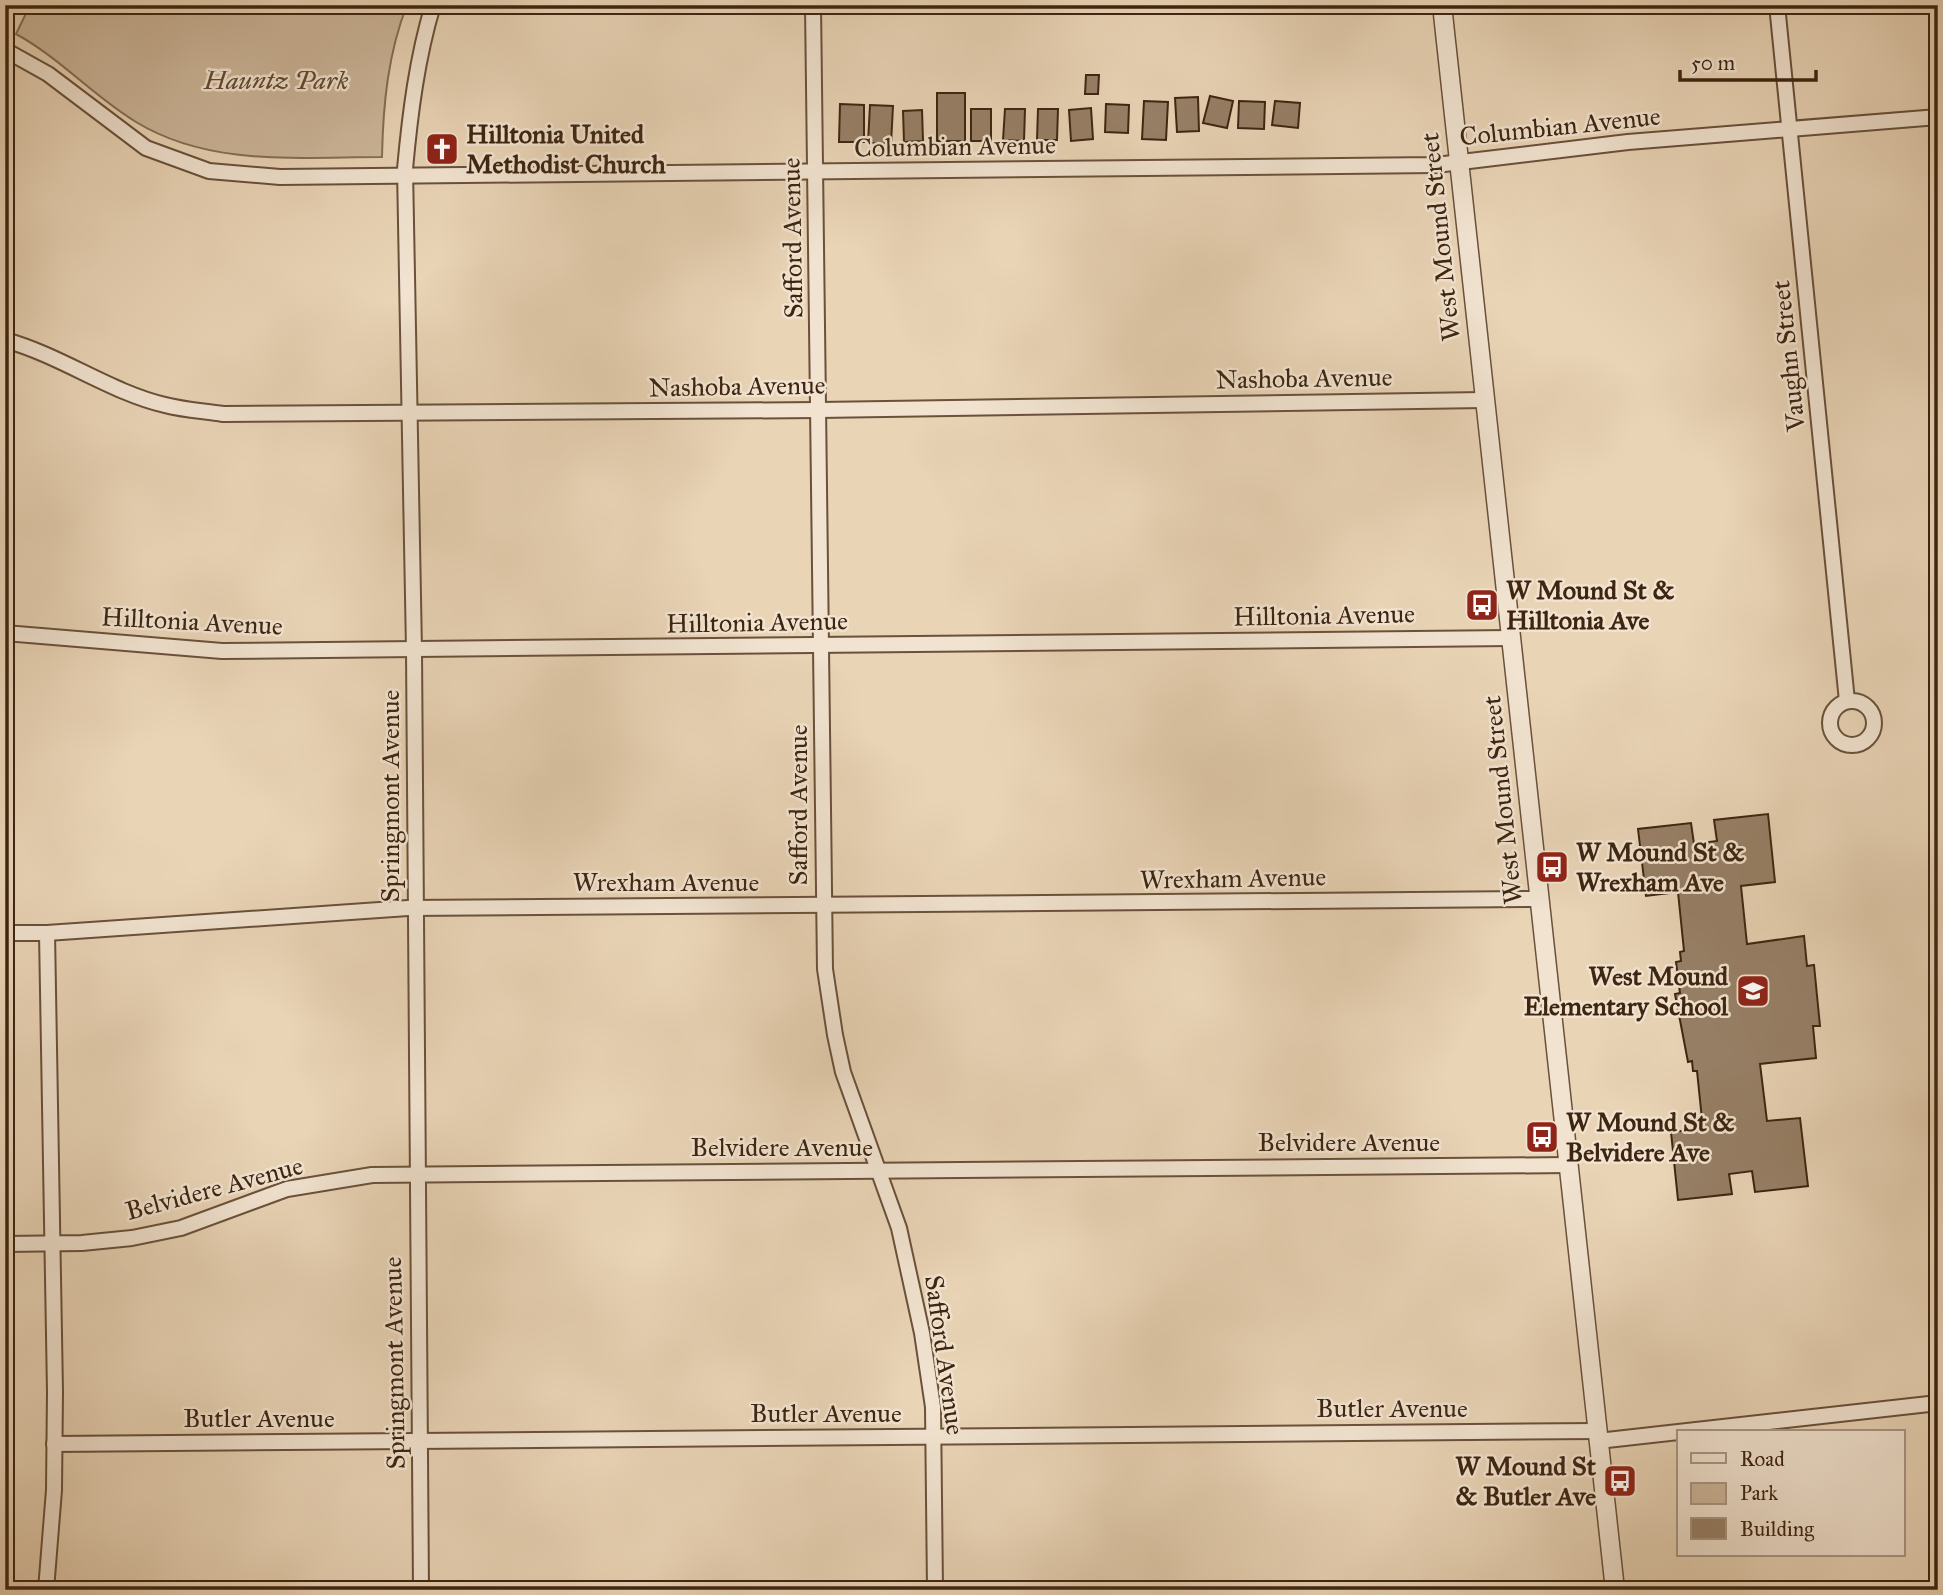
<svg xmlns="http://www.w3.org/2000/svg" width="1943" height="1595" font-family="'IM FELL Great Primer',serif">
<rect width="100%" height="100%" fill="#e9d4b6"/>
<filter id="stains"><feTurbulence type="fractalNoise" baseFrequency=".00286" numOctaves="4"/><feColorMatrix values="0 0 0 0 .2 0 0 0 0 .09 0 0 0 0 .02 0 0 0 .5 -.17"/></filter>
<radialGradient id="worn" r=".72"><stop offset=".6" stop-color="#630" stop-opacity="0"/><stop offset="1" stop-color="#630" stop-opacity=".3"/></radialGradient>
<path fill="#ccb69a" stroke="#856e56" stroke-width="2" d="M30 5H407C388 53 383 105 382 157 299 157 210 167 136 122 93 96 60 58 16 34Z"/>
<g fill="#978067" stroke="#3e2511" stroke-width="2">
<polygon points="1086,75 1099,75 1098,94 1085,94"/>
<rect x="937" y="93" width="28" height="48"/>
<polygon points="1210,96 1233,101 1227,128 1203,123"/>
<polygon points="1198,97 1199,131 1177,132 1175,98"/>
<polygon points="1144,101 1168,102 1166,140 1142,139"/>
<polygon points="1239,101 1265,102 1264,129 1238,128"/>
<polygon points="1275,101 1300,103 1298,128 1272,125"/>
<polygon points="840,104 864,105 864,142 839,142"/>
<polygon points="1106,104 1129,105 1128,133 1105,132"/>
<polygon points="870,105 893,106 891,144 868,143"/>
<polygon points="1091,108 1093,139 1071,141 1069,110"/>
<rect x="971" y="109" width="20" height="32"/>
<polygon points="1005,109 1025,109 1024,141 1003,140"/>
<polygon points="1038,109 1058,109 1057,140 1037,140"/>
<polygon points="922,110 923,141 904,142 903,111"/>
<polygon points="1768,814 1775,882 1741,886 1747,944 1804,936 1807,966 1814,965 1820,1026 1813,1026 1816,1058 1760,1064 1767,1121 1800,1118 1808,1186 1755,1192 1752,1171 1729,1174 1732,1194 1678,1200 1671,1132 1703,1129 1697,1071 1693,1071 1692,1061 1688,1062 1675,994 1680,993 1676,962 1681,961 1680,952 1684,951 1678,892 1646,896 1638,829 1691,823 1694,844 1717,841 1714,820"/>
</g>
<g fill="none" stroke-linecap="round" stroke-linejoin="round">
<defs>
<g id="minor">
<polyline points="813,5 825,969 835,1035 843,1072 899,1228 922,1333 933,1407 935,1590"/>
<polyline points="1777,5 1847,701"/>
<polyline points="5,50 48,74 146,148 209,171 280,177 1436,165 1628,142 1938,117"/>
<path d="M5 340C62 356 110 392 165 405 184 410 204 411 223 414L819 410 1484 400"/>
<polyline points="5,633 222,651 1511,638"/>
<circle cx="1852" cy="723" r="22"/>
<polyline points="5,933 47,933 408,908 1539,899"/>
<polyline points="5,1244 82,1243 132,1238 181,1228 287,1189 372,1175 1569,1165"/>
<polyline points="1598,1441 1938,1403"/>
<polyline points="54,1444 1597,1431"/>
<polyline points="46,1590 54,1490 55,1392 47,933"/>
<path d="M421 1590 414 650 405 169C410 114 417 58 433 5"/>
</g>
<polyline id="tertiary" points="1442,5 1615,1590"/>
</defs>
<use href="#minor" stroke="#69513a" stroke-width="18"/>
<use href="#tertiary" stroke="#69513a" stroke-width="21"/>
<use href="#minor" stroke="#f1e3d0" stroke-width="14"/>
<use href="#tertiary" stroke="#f1e3d0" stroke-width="18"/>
</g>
<defs>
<symbol id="church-square" viewBox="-11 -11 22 22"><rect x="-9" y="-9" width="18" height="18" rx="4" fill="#8f2418" stroke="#f1e3d0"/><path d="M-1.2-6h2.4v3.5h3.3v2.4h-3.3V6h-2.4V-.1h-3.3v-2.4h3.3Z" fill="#fff"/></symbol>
<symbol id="bus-square" viewBox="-11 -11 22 22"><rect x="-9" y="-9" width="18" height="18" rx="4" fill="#8f2418" stroke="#f1e3d0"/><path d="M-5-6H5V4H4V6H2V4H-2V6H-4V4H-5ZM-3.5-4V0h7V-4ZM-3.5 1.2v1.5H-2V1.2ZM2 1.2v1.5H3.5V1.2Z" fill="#fff"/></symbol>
<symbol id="school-square" viewBox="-11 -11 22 22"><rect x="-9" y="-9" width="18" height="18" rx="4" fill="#8f2418" stroke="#f1e3d0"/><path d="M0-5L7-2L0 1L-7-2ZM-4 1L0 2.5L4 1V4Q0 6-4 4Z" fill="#fff"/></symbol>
</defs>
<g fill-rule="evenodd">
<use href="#church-square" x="423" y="130" width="38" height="38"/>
<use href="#bus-square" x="1463" y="586" width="38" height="38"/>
<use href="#bus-square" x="1533" y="848" width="38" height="38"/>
<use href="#school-square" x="1734" y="972" width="38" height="38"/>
<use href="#bus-square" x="1523" y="1118" width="38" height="38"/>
<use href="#bus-square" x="1601" y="1462" width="38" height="38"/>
</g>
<g text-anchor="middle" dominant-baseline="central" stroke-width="5" stroke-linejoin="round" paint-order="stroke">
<g font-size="26" font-style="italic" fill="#624933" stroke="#f1e3d0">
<text x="276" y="80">Hauntz Park</text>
</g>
<g font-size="26" fill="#3e2511" stroke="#f1e3d0">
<text transform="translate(1560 126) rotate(-6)">Columbian Avenue</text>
<text transform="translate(955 146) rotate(-1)">Columbian Avenue</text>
<text transform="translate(1440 237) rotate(-96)">West Mound Street</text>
<text transform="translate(792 238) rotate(-91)">Safford Avenue</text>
<text transform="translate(1788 356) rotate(-96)">Vaughn Street</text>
<text transform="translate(1304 378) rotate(-1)">Nashoba Avenue</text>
<text transform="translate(737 386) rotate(-1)">Nashoba Avenue</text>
<text transform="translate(1324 615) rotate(-1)">Hilltonia Avenue</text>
<text transform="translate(192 621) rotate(3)">Hilltonia Avenue</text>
<text transform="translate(757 622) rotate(-1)">Hilltonia Avenue</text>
<text transform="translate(390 796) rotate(-90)">Springmont Avenue</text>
<text transform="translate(1502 800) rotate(-96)">West Mound Street</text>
<text transform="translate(798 805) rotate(-90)">Safford Avenue</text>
<text transform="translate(1233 878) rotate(-1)">Wrexham Avenue</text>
<text x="666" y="882">Wrexham Avenue</text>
<text x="1349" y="1142">Belvidere Avenue</text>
<text x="782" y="1147">Belvidere Avenue</text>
<text transform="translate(214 1188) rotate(-15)">Belvidere Avenue</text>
<text transform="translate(945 1355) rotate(82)">Safford Avenue</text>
<text transform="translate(394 1363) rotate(-91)">Springmont Avenue</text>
<text x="1392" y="1408">Butler Avenue</text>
<text x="826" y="1413">Butler Avenue</text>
<text x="259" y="1418">Butler Avenue</text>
</g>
<g font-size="26" font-weight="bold" fill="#3e2511" stroke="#f1e3d0" text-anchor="start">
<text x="466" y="134">Hilltonia United<tspan x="466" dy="30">Methodist Church</tspan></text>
<text x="1506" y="590">W Mound St &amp;<tspan x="1506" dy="30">Hilltonia Ave</tspan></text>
<text x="1576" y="852">W Mound St &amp;<tspan x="1576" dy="30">Wrexham Ave</tspan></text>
<text x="1728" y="976" text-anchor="end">West Mound<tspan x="1728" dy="30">Elementary School</tspan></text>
<text x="1566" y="1122">W Mound St &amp;<tspan x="1566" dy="30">Belvidere Ave</tspan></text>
<text x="1596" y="1466" text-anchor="end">W Mound St<tspan x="1596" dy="30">&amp; Butler Ave</tspan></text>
</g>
</g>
<rect width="1943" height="1595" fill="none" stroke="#e9d4b6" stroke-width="28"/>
<rect x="7" y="7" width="1929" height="1581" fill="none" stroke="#3e2511" stroke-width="3.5"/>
<rect x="14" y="14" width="1915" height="1567" fill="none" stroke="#3e2511" stroke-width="2"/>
<rect x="1677" y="1430" width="228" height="126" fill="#f1e3d0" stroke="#a99784" stroke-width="2"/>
<rect x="1691" y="1453" width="35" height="10" fill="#f1e3d0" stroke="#a99784" stroke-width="2"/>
<text x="1740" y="1466" font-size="21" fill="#3e2511">Road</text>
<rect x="1691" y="1483" width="35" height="21" fill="#ccb69a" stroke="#a99784" stroke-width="2"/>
<text x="1740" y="1500" font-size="21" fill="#3e2511">Park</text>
<rect x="1691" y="1518" width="35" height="21" fill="#978067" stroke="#a99784" stroke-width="2"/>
<text x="1740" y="1536" font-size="21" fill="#3e2511">Building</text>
<path d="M1680 70v10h136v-10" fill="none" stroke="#3e2511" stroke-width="3.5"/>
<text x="1691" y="70" font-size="21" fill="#3e2511" stroke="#f1e3d0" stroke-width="5" paint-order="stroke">50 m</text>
<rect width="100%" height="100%" filter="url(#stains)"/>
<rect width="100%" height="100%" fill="url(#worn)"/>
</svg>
